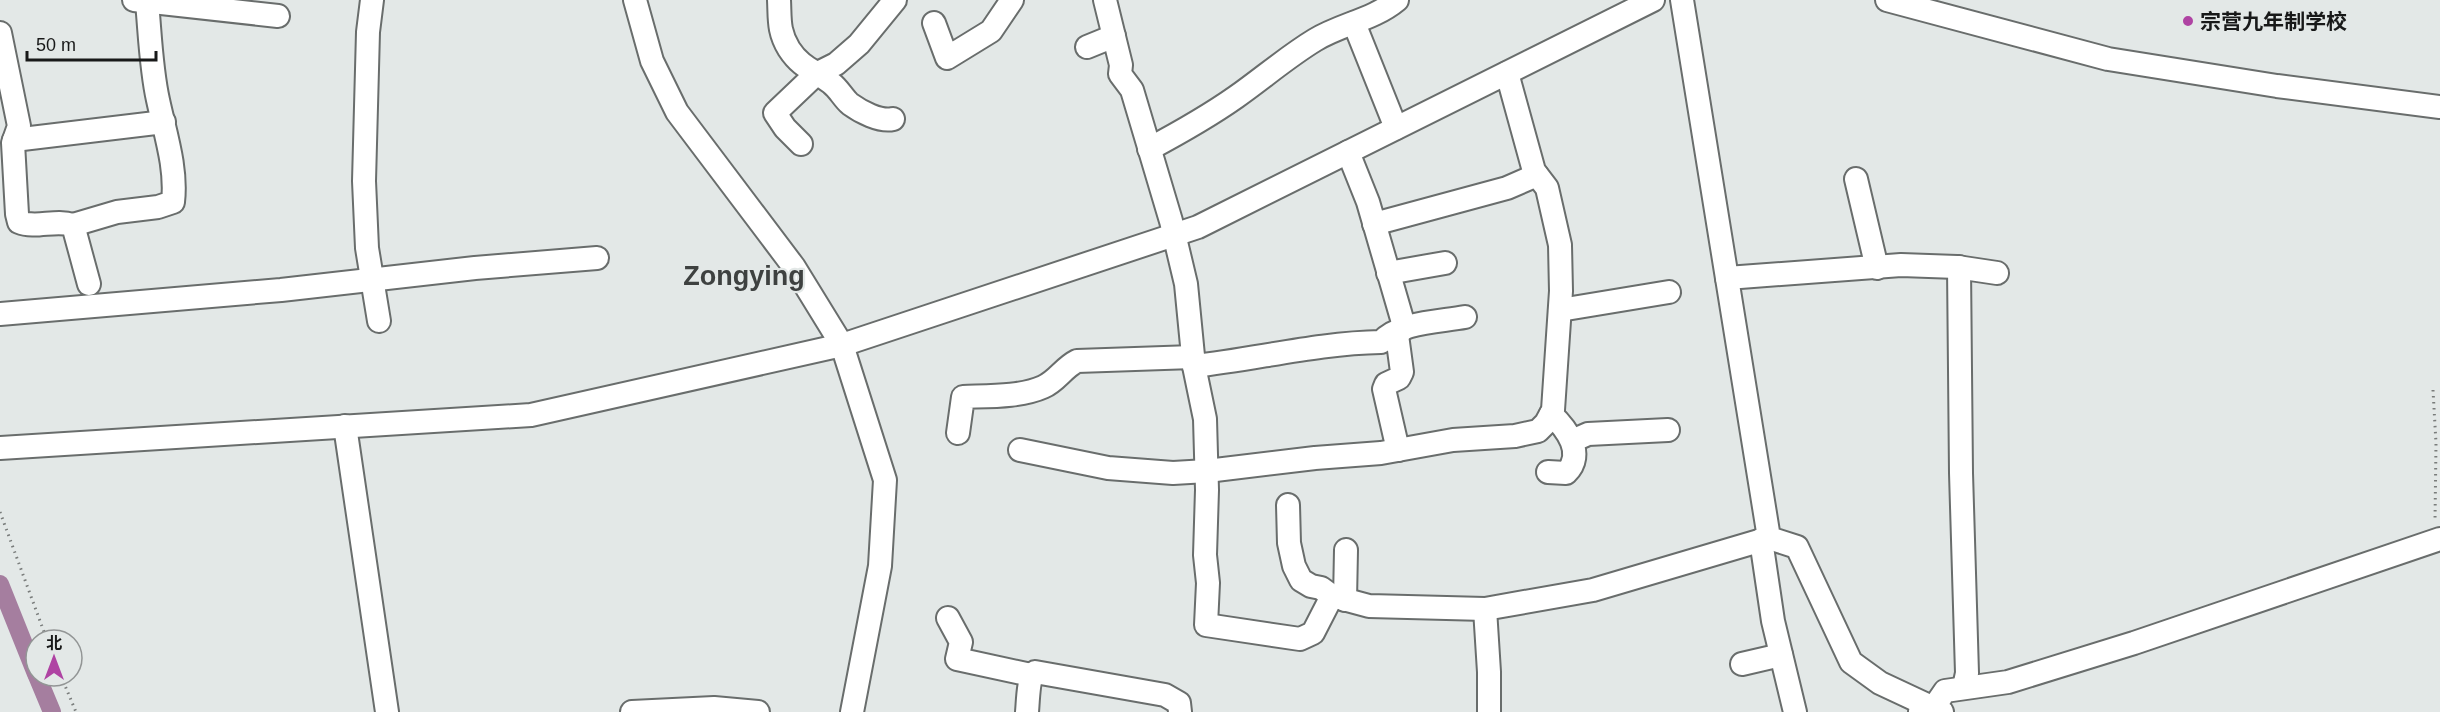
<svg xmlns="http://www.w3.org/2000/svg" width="2440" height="712" font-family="Arial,'Noto Sans SC',sans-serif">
<rect width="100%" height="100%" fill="#e3e8e7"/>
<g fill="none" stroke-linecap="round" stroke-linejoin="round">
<g stroke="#a57e9f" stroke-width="18">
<polyline points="0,584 36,674"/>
<polyline points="37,676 52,712"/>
</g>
<defs>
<g id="minor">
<polyline points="134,0 278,16"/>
<polyline points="372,0 368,32 364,181 367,248 379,321"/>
<polyline points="635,0 652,61 677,112 794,267 842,345 885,480 880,566 852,712"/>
<path d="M779 0C780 19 778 31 789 49 802 69 815 70 831 83 839 89 843 98 850 104 861 112 880 122 893 119"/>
<polyline points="1105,0 1121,65 1120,74 1132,90 1171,221 1186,284 1194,366 1205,419 1207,490 1205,555 1208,583 1206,625 1300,639 1313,633 1332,596"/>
<polyline points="1682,0 1769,538 1797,547 1851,662 1880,683 1942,712"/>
<polyline points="1887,0 2108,59 2277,86 2440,107"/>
<polyline points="934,23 947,58 991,31 1012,0"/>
<polyline points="1354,23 1396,128"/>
<path d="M0 33 19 126 13 143 17 214 19 222C36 229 55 219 73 225L89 284"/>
<polyline points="1087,47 1114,36"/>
<polyline points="14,140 164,122"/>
<polyline points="801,144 785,128 775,113 816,74 836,64 859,44 895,0"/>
<path d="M1149 149C1179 133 1209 116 1236 97 1263 78 1287 57 1315 40 1341 24 1373 20 1397 0"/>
<polyline points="1348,152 1368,202 1402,319 1403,329 1397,335 1402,372 1399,378 1386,384 1384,389 1398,450"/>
<polyline points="1856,179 1877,268"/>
<polyline points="1374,224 1507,188 1537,175"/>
<path d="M73 225 117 212 158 207 173 202C177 168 165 133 158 100 151 69 150 34 147 2"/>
<polyline points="1959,267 1961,473 1967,673 1964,687"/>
<polyline points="1388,273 1445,263"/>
<polyline points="1727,278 1901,265 1957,267 1997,273"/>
<polyline points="1560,310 1669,292"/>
<polyline points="0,314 281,290 475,268 597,258"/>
<path d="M1194 366C1257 359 1318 343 1381 342 1400 322 1438 322 1465 317"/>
<polyline points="345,426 387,712"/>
<path d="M958 433 963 397C987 396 1021 397 1043 387 1057 381 1063 368 1077 361L1193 357"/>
<polyline points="1572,441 1588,434 1668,430"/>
<polyline points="0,448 531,415 842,345 1198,227 1653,0"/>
<polyline points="1020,450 1108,468 1173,473 1207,471 1315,458 1381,453 1453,440 1515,436 1538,431 1546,423 1553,410 1561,291 1560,245 1547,188 1534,171 1507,73"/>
<path d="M1548 472 1566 473C1586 454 1566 428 1551 414"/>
<polyline points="1288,505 1289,543 1294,566 1301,580 1311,586 1321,588 1332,596 1369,606 1485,609 1593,590 1769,538"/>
<polyline points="1761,540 1773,621 1795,712"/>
<polyline points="1345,600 1346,550"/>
<polyline points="1485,609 1489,672 1489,712"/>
<polyline points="948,618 961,642 957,659 1031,675"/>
<polyline points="1742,664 1781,655"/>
<polyline points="632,712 714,708 758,712"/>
<path d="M1027 712C1028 702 1028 678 1035 672L1165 695 1179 703 1180 712"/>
<polyline points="1920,712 1934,707 1945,691 2008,682 2134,643 2440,539"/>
</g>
</defs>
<use href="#minor" stroke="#696d6c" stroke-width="26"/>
<g stroke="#797c7b" stroke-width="3" stroke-dasharray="1.5 4.5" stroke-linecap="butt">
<polyline points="2433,390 2436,443 2435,521"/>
<polyline points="0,512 47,640"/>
<polyline points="61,676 76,712"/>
</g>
<use href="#minor" stroke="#fff" stroke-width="22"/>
</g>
<circle fill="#af43a3" stroke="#e3e8e7" stroke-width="2" cx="2188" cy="21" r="6"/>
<g text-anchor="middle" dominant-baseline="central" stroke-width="4.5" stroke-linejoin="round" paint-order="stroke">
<g font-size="21" font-weight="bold" fill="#181919" stroke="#e3e8e7" text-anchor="start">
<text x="2200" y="21">宗营九年制学校</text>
</g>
<g font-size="27" font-weight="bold" fill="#3e4140" stroke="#e3e8e7">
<text x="744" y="276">Zongying</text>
</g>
</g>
<g transform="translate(54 658)"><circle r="28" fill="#e3e8e7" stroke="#929595" stroke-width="1.5"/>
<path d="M0-4.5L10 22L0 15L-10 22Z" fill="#af43a3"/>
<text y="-9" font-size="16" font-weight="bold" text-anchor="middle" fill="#181919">北</text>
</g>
<path d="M27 51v9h129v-9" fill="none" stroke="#181919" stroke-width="3"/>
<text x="36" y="51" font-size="18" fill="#181919" stroke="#e3e8e7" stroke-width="4.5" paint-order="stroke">50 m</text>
</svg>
